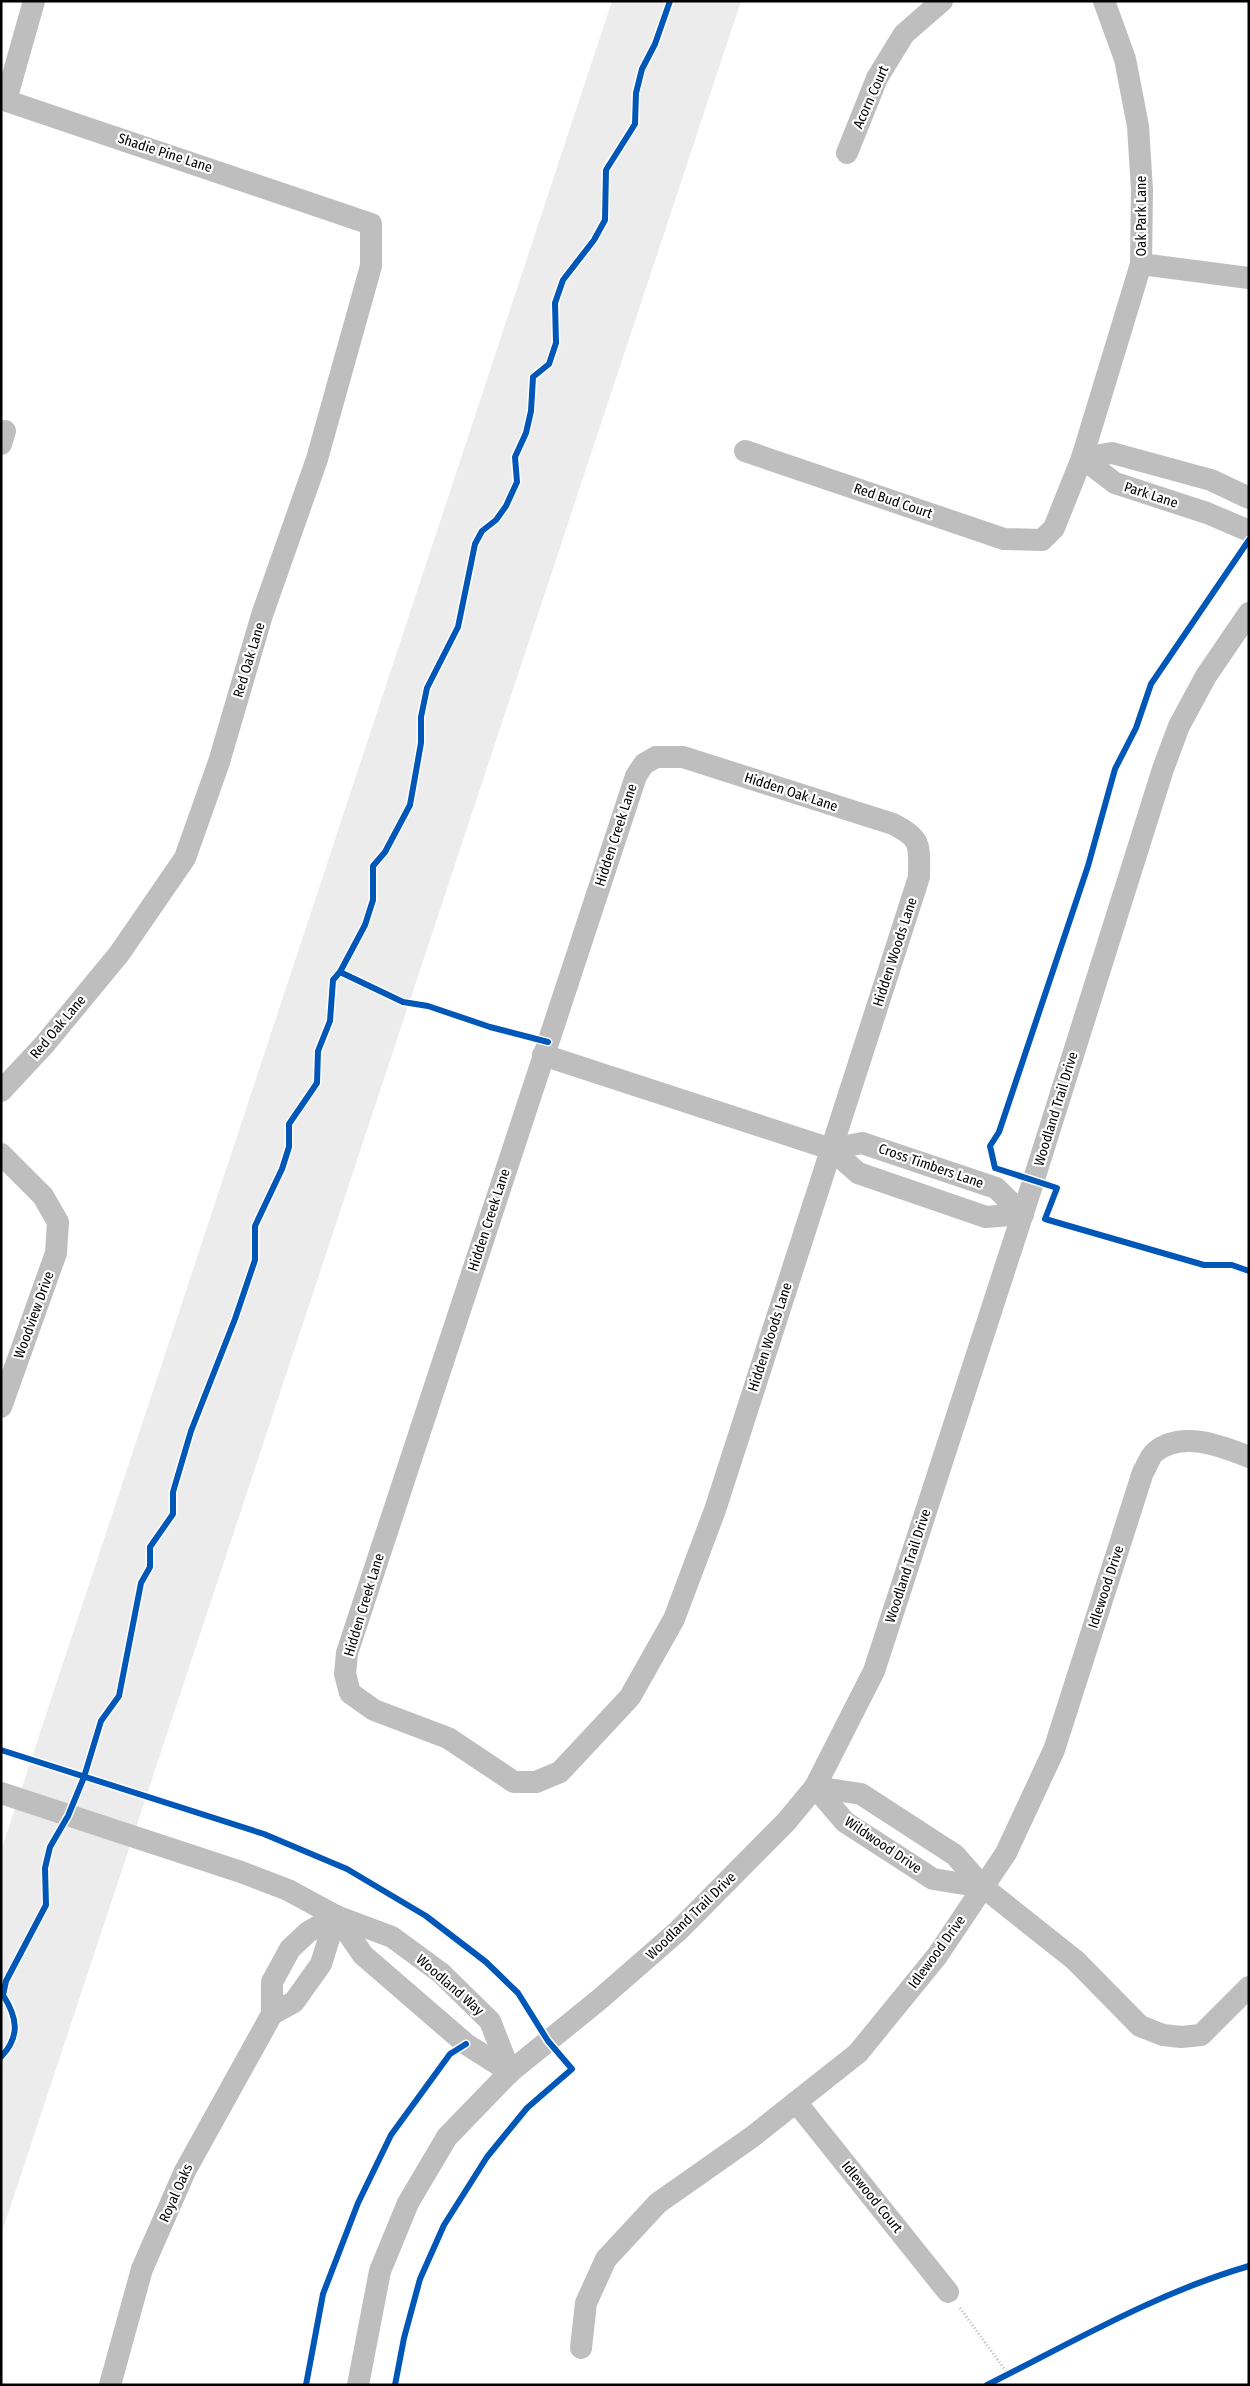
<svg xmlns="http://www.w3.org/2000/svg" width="1250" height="2386" font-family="'Fira Sans Condensed',sans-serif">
<rect width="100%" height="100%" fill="#fff"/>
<polygon fill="#ececec" points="612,1 741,1 1,2235 1,1851"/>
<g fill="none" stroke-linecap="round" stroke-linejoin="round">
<polyline stroke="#b9b9b9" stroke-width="3" stroke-dasharray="1 2.5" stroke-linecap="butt" points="960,2308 1008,2374"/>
<g stroke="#bebebe" stroke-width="22">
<polyline points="1,99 371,224 371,266 317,459 262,615 219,762 185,858 119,954 44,1045 1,1091"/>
<polyline points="6,100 34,1"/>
<polyline points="847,153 877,78 904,34 942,1"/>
<polyline points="1141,264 1249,278"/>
<polyline points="1,444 5,431"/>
<polyline points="745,451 1004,539 1042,540 1054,528 1082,458 1141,264 1142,190 1138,126 1125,59 1104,1"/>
<polyline points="1082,458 1115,483 1207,513 1249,531"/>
<polyline points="1082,458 1112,453 1211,480 1249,498"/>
<path d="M656 757H683L893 824C923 839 919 846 919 877L715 1510 674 1619 630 1697 560 1772 536 1782H514L448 1738 374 1710 350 1693 345 1674 347 1653 636 776 644 764Z"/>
<polyline points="543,1055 831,1149 858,1173 986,1217 1023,1214"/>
<polyline points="831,1149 862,1143 996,1188 1023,1214"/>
<polyline points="1,1154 43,1196 58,1222 56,1253 1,1407"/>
<polyline points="815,1787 861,1794 955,1855 983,1887 1075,1960 1140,2026 1163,2035 1181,2037 1201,2035 1249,1987"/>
<polyline points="815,1787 845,1822 933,1879 983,1887"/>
<polyline points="1,1793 241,1872 288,1890 336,1916 392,1937 441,1973 490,2021 510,2072"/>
<polyline points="336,1916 363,1955 466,2044 510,2072"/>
<polyline points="272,2014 294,2002 321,1964 336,1916"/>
<polyline points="796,2102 948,2292"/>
<path d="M581 2348 586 2303 606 2259 658 2203 752 2137 858 2053 937 1956 1006 1853 1054 1750 1143 1472C1147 1466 1150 1456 1155 1452 1182 1430 1221 1446 1249 1457"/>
<polyline points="110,2385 142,2269 185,2171 272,2014 272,1982 290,1949 308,1932 336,1916"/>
<polyline points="358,2385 380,2271 408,2203 447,2137 510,2072 600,1999 678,1931 786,1822 815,1787 874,1671 1034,1179 1163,769 1179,726 1206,676 1249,613"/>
</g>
<defs>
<g id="cycleway">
<polyline points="1249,540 1151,684 1136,728 1115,769 1088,866 999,1132 990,1146 995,1168 1057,1188 1045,1219 1204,1265 1232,1265 1249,1271"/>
<polyline points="340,972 403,1002 428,1006 490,1027 548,1042"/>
<polyline points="1,1750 264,1834 347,1869 426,1916 486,1962 518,1993 548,2041 572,2069 527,2108 487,2157 444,2225 420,2279 404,2338 395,2385"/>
<path d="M1 2057C21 2036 17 2017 3 1995L6 1981 46 1905 45 1868 50 1847 68 1816 84 1777 101 1721 119 1696 141 1583 150 1567V1547L173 1514V1492L191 1431 235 1319 255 1260V1226L282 1169 289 1147V1124L317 1083 318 1051 330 1021 333 980 340 972 365 925 373 900V866L385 852 410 805 421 743V717L427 688 458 627 475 544 482 531 496 520 506 506 517 482 515 457 526 433 531 411 533 377 549 364 556 343 555 303 563 280 594 240 605 220 606 170 635 124 636 93 642 69 655 44 670 1"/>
<polyline points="306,2385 323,2294 358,2203 391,2135 450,2054 466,2044"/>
<path d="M987 2385C1073 2342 1156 2293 1249 2266"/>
</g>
</defs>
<use href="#cycleway" stroke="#fff" stroke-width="9"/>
<use href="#cycleway" stroke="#0057b8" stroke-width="6"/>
</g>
<g text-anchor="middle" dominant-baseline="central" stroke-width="4.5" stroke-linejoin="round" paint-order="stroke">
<g font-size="14" fill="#000" stroke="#fff">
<text transform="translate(871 97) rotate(-66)">Acorn Court</text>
<text transform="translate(165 153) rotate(18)">Shadie Pine Lane</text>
<text transform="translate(1141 216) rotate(-90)">Oak Park Lane</text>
<text transform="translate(1151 495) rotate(18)">Park Lane</text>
<text transform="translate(893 501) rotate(19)">Red Bud Court</text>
<text transform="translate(249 660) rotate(-73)">Red Oak Lane</text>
<text transform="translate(791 792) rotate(18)">Hidden Oak Lane</text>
<text transform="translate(616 835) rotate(-72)">Hidden Creek Lane</text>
<text transform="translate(895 952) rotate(-72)">Hidden Woods Lane</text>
<text transform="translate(58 1027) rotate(-50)">Red Oak Lane</text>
<text transform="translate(1056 1109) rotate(-73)">Woodland Trail Drive</text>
<text transform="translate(931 1166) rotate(19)">Cross Timbers Lane</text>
<text transform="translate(489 1220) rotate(-72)">Hidden Creek Lane</text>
<text transform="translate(34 1315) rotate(-70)">Woodview Drive</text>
<text transform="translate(770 1337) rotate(-72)">Hidden Woods Lane</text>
<text transform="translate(908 1566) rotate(-72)">Woodland Trail Drive</text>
<text transform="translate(1106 1587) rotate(-72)">Idlewood Drive</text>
<text transform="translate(364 1605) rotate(-73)">Hidden Creek Lane</text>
<text transform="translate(883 1845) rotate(34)">Wildwood Drive</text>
<text transform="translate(691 1916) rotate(-44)">Woodland Trail Drive</text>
<text transform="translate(937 1952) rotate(-54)">Idlewood Drive</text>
<text transform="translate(450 1985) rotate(41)">Woodland Way</text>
<text transform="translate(176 2193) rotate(-66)">Royal Oaks</text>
<text transform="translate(872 2197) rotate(51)">Idlewood Court</text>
</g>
</g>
<rect width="1250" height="2386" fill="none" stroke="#000000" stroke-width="5"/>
</svg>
